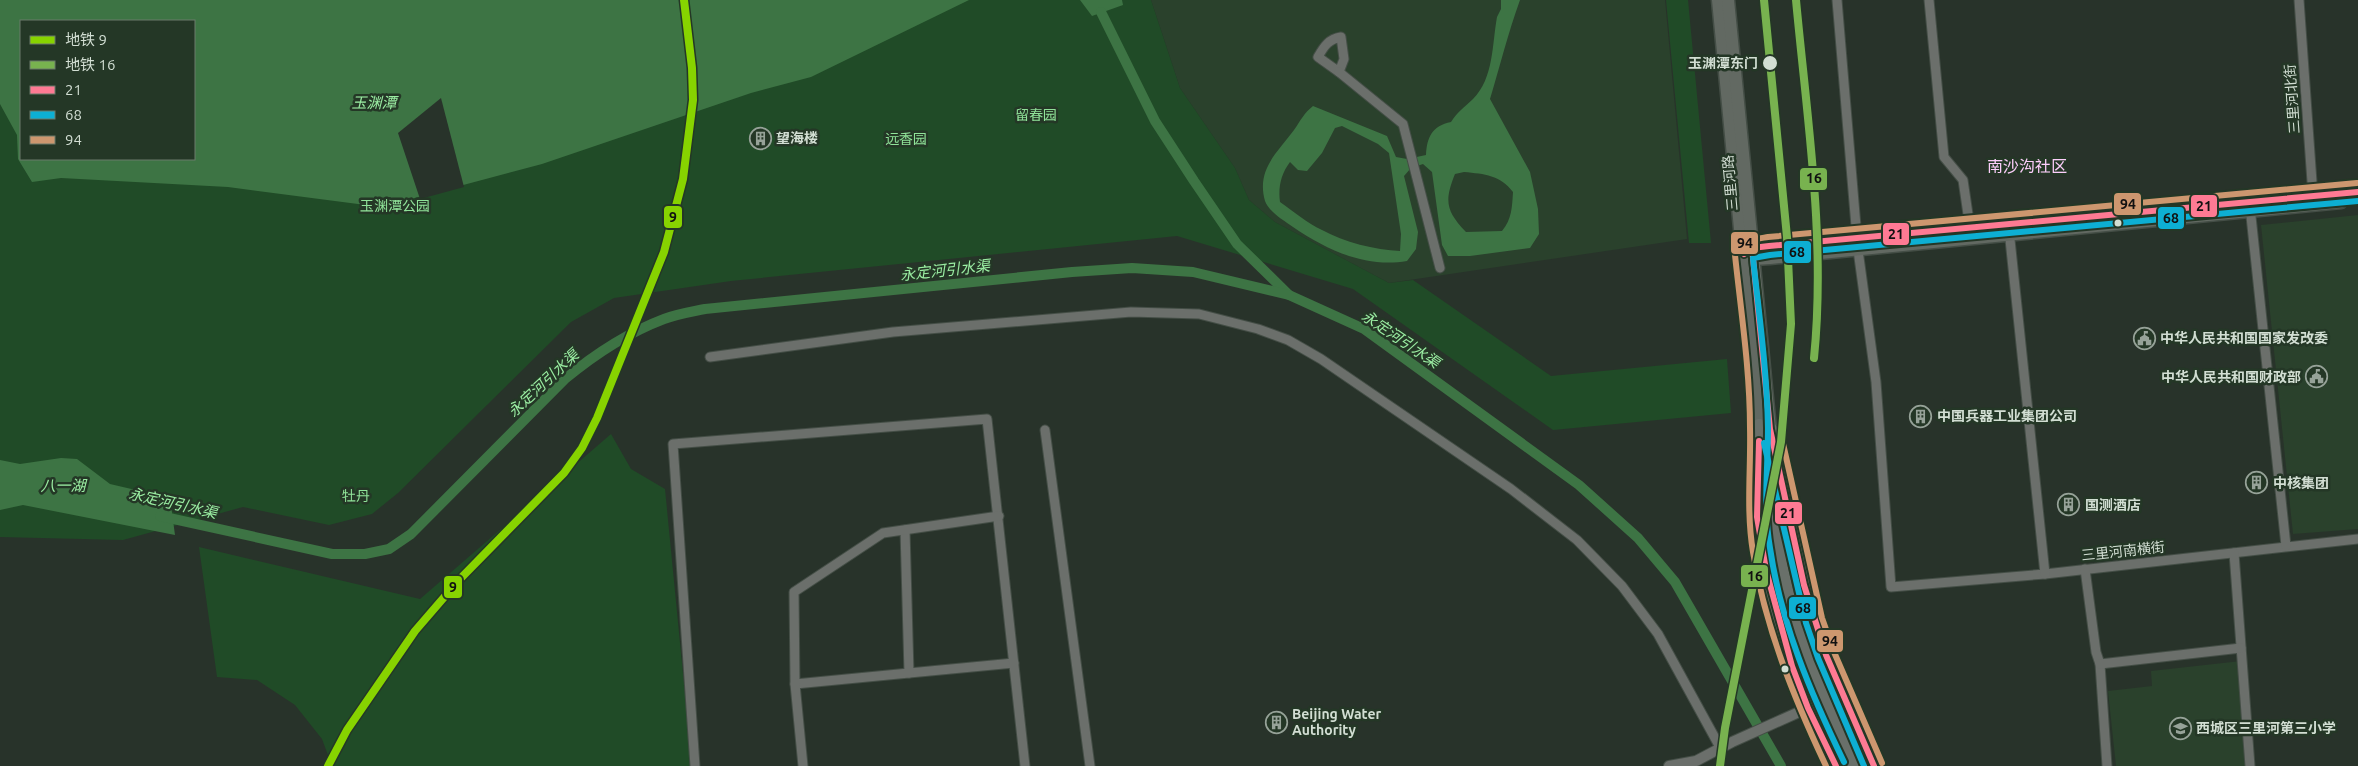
<svg xmlns="http://www.w3.org/2000/svg" width="2358" height="766" font-family="Ubuntu,'Noto Sans SC',sans-serif">
<rect width="100%" height="100%" fill="#28332a"/>
<g fill="#2a412c">
<polygon points="1151,0 1665,0 1687,239 1389,283 1275,222 1249,200 1235,168 1180,88"/>
<polygon points="2358,215 2358,529 2293,534 2261,225"/>
<polygon points="2241,661 2251,766 2116,766 2108,691 2152,686 2151,671"/>
</g>
<g fill="#204b27" fill-rule="evenodd">
<path d="M0 0H1151L1180 88 1235 168 1249 200 1275 222 1389 283 1413 280 1551 376 1727 359 1731 413 1553 430 1353 289 1177 236 731 281 614 298 571 322 398 493 372 514 329 525 243 507 123 540 0 537ZM21 21H194V159H21Z"/>
<polygon points="1666,0 1688,0 1711,243 1689,243"/>
<polygon points="611,434 631,469 665,489 692,766 332,766 322,739 295,705 257,680 217,677 199,547 420,599"/>
</g>
<g fill="#3d7444" fill-rule="evenodd">
<path d="M0 0H969L811 77 751 93 542 164 381 207 228 187 61 178 32 182 18 159 17 135 0 104ZM21 21H194V159H21Z"/>
<polygon points="1080,0 1122,0 1123,5 1092,16"/>
<path d="M1501 0H1520C1508 33 1500 66 1490 99L1530 172 1538 209 1539 234 1530 248 1470 256H1448L1442 245 1432 172 1423 164 1411 168 1404 176 1418 232 1416 249 1407 261C1365 268 1327 250 1293 227 1283 220 1269 212 1265 201 1256 169 1278 152 1294 130 1301 120 1304 113 1313 106L1387 136 1396 157 1407 159 1426 155C1427 137 1432 126 1451 122 1458 111 1464 108 1473 99 1494 78 1492 44 1497 17L1501 9ZM1342 126 1378 144 1389 153 1401 234 1400 251C1375 250 1344 242 1322 230 1307 223 1293 211 1280 202 1278 187 1281 174 1290 162L1298 170 1307 171 1322 153 1335 128ZM1464 172C1485 174 1500 175 1513 192 1512 207 1512 219 1502 231L1466 232C1446 211 1444 201 1455 174Z"/>
<polygon points="61,458 77,459 110,484 170,498 175,535 23,505 0,510 0,460 20,464"/>
</g>
<polygon fill="#28332a" points="441,98 464,187 420,199 398,133"/>
<g fill="none" stroke-linecap="round" stroke-linejoin="round">
<g stroke="#3d7444" stroke-width="10">
<polyline points="1101,12 1155,121 1194,181 1237,244 1289,295"/>
<path d="M160 516 332 554H365L389 549 411 534 565 379C595 354 627 333 664 319 677 314 691 312 705 309L1072 272 1132 268 1193 272 1289 295 1364 329 1579 485 1638 538 1675 582 1781 766"/>
</g>
<defs>
<g id="minor">
<polyline points="1837,0 1858,250 1876,382 1891,587 2045,574 2358,539"/>
<polyline points="1929,0 1944,157 1963,180 1970,228"/>
<polyline points="2299,0 2313,196"/>
<path d="M1341 37 1344 59 1339 72 1318 57C1324 46 1329 39 1341 37Z"/>
<polyline points="1339,72 1403,124 1440,268"/>
<polyline points="2250,207 2286,546"/>
<polyline points="2009,230 2045,574"/>
<polyline points="710,357 893,332 1131,312 1199,314 1258,329 1288,340 1321,359 1511,489 1577,540 1622,586 1658,634 1721,749"/>
<polyline points="1045,430 1090,766"/>
<polyline points="2234,553 2250,766"/>
<polyline points="2085,569 2096,652 2100,664 2107,766"/>
<polyline points="2100,664 2241,648"/>
<polyline points="909,673 1014,663"/>
<polyline points="795,684 909,673 905,530"/>
<polyline points="695,766 673,444 987,419 1025,766"/>
<polyline points="803,766 795,684 794,592 883,533 999,516"/>
</g>
<polyline id="tertiary" points="1669,766 1696,761 1732,742 1808,708"/>
<g id="secondary">
<polyline points="1718,0 1759,426 1757,517 1766,570 1792,666 1808,708 1836,766"/>
<polyline points="1728,0 1770,429 1814,620 1826,655 1874,766"/>
<polyline points="1747,252 1752,248 1769,246 2358,192"/>
<polyline points="1747,255 1754,259 1770,258 2341,202"/>
</g>
<g id="primary">
<path d="M1759 426C1766 475 1772 525 1782 573 1796 641 1824 704 1853 766"/>
<polyline points="1770,429 1771,458"/>
</g>
</defs>
<use href="#minor" stroke="#444e46" stroke-width="11"/>
<use href="#tertiary" stroke="#444e46" stroke-width="12"/>
<use href="#secondary" stroke="#444e46" stroke-width="15"/>
<use href="#primary" stroke="#444e46" stroke-width="16"/>
<use href="#minor" stroke="#6b6f6b" stroke-width="9"/>
<use href="#tertiary" stroke="#6b6f6b" stroke-width="10"/>
<use href="#secondary" stroke="#626962" stroke-width="12"/>
<use href="#primary" stroke="#69706a" stroke-width="14"/>
<defs>
<g id="bus-1">
<polyline points="1752,248 1770,429 1804,585 1826,655 1874,766"/>
<polyline points="1744,254 1752,248 1769,246 2358,192"/>
<polyline points="1759,441 1757,517 1766,570 1792,666 1808,708 1836,766"/>
</g>
<g id="bus-2">
<polyline points="1764,443 1806,623 1818,658 1864,766"/>
<path d="M1844 762C1811 694 1781 624 1770 548 1763 508 1768 469 1768 428 1767 371 1759 314 1753 258L1770 255 2358 201"/>
</g>
<g id="bus-3">
<polyline points="1782,439 1822,618 1834,652 1882,763"/>
<path d="M1826 766C1794 698 1765 627 1753 552 1746 510 1751 470 1750 428 1750 370 1741 312 1735 255 1738 240 1756 239 1768 237L2357 183"/>
</g>
</defs>
<use href="#bus-1" stroke="#243726" stroke-width="10"/>
<use href="#bus-2" stroke="#243726" stroke-width="10"/>
<use href="#bus-3" stroke="#243726" stroke-width="10"/>
<use href="#bus-1" stroke="#fe7a93" stroke-width="6"/>
<use href="#bus-2" stroke="#0dafd3" stroke-width="6"/>
<use href="#bus-3" stroke="#cd976f" stroke-width="6"/>
<defs>
<polyline id="metro-1" points="328,766 347,730 415,631 459,580 564,473 582,448 597,418 664,252 683,179 693,100 692,68 684,0"/>
<g id="metro-2">
<path d="M1796 0C1807 119 1826 239 1814 358"/>
<polyline points="1720,766 1725,728 1781,442 1791,324 1787,237 1764,0"/>
</g>
</defs>
<use href="#metro-1" stroke="#243726" stroke-width="11"/>
<use href="#metro-2" stroke="#243726" stroke-width="11"/>
<use href="#metro-1" stroke="#87d300" stroke-width="8"/>
<use href="#metro-2" stroke="#78b24f" stroke-width="8"/>
</g>
<defs>
<symbol id="building-ring" viewBox="-11 -11 22 22"><circle r="9.5" fill="#243726" stroke="#96a298" stroke-width="1.5"/><path d="M-4-6H4V6H1V3H-1V6H-4ZM-2.5-4.3h1.7v1.8h-1.7ZM.8-4.3h1.7v1.8H.8ZM-2.5-1h1.7V.8h-1.7ZM.8-1h1.7V.8H.8Z" fill="#96a298"/></symbol>
<symbol id="civic-ring" viewBox="-11 -11 22 22"><circle r="9.5" fill="#243726" stroke="#96a298" stroke-width="1.5"/><path d="M-.6-6.5H3V-4.5H.6V-3L4-1V1h2V6H-6V1h2V-1L-.6-3ZM-1.2 2.5V6h2.4V2.5Z" fill="#96a298"/></symbol>
<symbol id="school-ring" viewBox="-11 -11 22 22"><circle r="9.5" fill="#243726" stroke="#96a298" stroke-width="1.5"/><path d="M0-5L7-2L0 1L-7-2ZM-4 1L0 2.5L4 1V4Q0 6-4 4Z" fill="#96a298"/></symbol>
</defs>
<g fill-rule="evenodd">
<use href="#building-ring" x="748" y="126" width="25" height="25"/>
<use href="#civic-ring" x="2132" y="326" width="25" height="25"/>
<use href="#civic-ring" x="2304" y="364" width="25" height="25"/>
<use href="#building-ring" x="1908" y="404" width="25" height="25"/>
<use href="#building-ring" x="2244" y="470" width="25" height="25"/>
<use href="#building-ring" x="2056" y="492" width="25" height="25"/>
<use href="#building-ring" x="1264" y="710" width="25" height="25"/>
<use href="#school-ring" x="2168" y="716" width="25" height="25"/>
</g>
<g fill="#d2ded3" stroke="#243726" stroke-width="2">
<circle cx="1770" cy="63" r="8"/>
<circle cx="2118" cy="223" r="4.5"/>
<circle cx="1785" cy="669" r="4.5"/>
</g>
<g text-anchor="middle" dominant-baseline="central" stroke-width="5" stroke-linejoin="round" paint-order="stroke">
<g font-size="14" font-weight="bold" fill="#d2ded3" stroke="#243726" text-anchor="end">
<text x="1758" y="63">玉渊潭东门</text>
</g>
<g font-size="14" fill="#d2ded3" stroke="#243726">
<text transform="translate(2292 99) rotate(-94)">三里河北街</text>
<text transform="translate(1730 183) rotate(-95)">三里河路</text>
<text transform="translate(2123 551) rotate(-6)">三里河南横街</text>
</g>
<g font-size="14" fill="#90e399" stroke="#243726">
<text x="1036" y="115">留春园</text>
<text x="906" y="139">远香园</text>
<text x="395" y="206">玉渊潭公园</text>
<text x="356" y="496">牡丹</text>
</g>
<g font-size="14" font-weight="bold" fill="#d2ded3" stroke="#243726" text-anchor="start">
<text x="776" y="138">望海楼</text>
<text x="2160" y="338">中华人民共和国国家发改委</text>
<text x="2301" y="377" text-anchor="end">中华人民共和国财政部</text>
<text x="1937" y="416">中国兵器工业集团公司</text>
<text x="2273" y="483">中核集团</text>
<text x="2085" y="505">国测酒店</text>
<text x="1292" y="714">Beijing Water<tspan x="1292" dy="16">Authority</tspan></text>
<text x="2196" y="728">西城区三里河第三小学</text>
</g>
<g font-size="15" font-style="italic" fill="#9beea3" stroke="#243726">
<text x="374" y="102">玉渊潭</text>
<text transform="translate(945 270) rotate(-6)">永定河引水渠</text>
<text transform="translate(1401 339) rotate(34)">永定河引水渠</text>
<text transform="translate(543 383) rotate(-43)">永定河引水渠</text>
<text x="63" y="485">八一湖</text>
<text transform="translate(173 503) rotate(13)">永定河引水渠</text>
</g>
<g font-size="16" fill="#fdcefc" stroke="#243726">
<text x="2027" y="166">南沙沟社区</text>
</g>
</g>
<g stroke="#243726" stroke-width="2">
<rect x="1799" y="167" width="29" height="24" rx="5" fill="#78b24f"/>
<rect x="2113" y="192" width="29" height="24" rx="5" fill="#cd976f"/>
<rect x="2190" y="194" width="28" height="24" rx="5" fill="#fe7a93"/>
<rect x="663" y="205" width="20" height="24" rx="5" fill="#87d300"/>
<rect x="2157" y="206" width="28" height="24" rx="5" fill="#0dafd3"/>
<rect x="1882" y="222" width="28" height="24" rx="5" fill="#fe7a93"/>
<rect x="1730" y="231" width="29" height="24" rx="5" fill="#cd976f"/>
<rect x="1783" y="240" width="29" height="24" rx="5" fill="#0dafd3"/>
<rect x="1774" y="501" width="29" height="24" rx="5" fill="#fe7a93"/>
<rect x="1740" y="564" width="29" height="24" rx="5" fill="#78b24f"/>
<rect x="443" y="575" width="20" height="24" rx="5" fill="#87d300"/>
<rect x="1788" y="596" width="29" height="24" rx="5" fill="#0dafd3"/>
<rect x="1816" y="629" width="28" height="24" rx="5" fill="#cd976f"/>
</g>
<g font-size="14" text-anchor="middle" font-weight="bold" fill="#111">
<text x="1814" y="183">16</text>
<text x="2128" y="209">94</text>
<text x="2204" y="211">21</text>
<text x="673" y="222">9</text>
<text x="2171" y="223">68</text>
<text x="1896" y="239">21</text>
<text x="1745" y="248">94</text>
<text x="1797" y="257">68</text>
<text x="1788" y="518">21</text>
<text x="1755" y="581">16</text>
<text x="453" y="592">9</text>
<text x="1803" y="613">68</text>
<text x="1830" y="646">94</text>
</g>
<rect x="20" y="20" width="175" height="140" fill="#243726" stroke="#6a7a6b"/>
<rect x="30" y="36" width="25" height="8" fill="#87d300" stroke="#6a7a6b"/>
<text x="65" y="45" font-size="15" fill="#d2ded3">地铁 9</text>
<rect x="30" y="61" width="25" height="8" fill="#78b24f" stroke="#6a7a6b"/>
<text x="65" y="70" font-size="15" fill="#d2ded3">地铁 16</text>
<rect x="30" y="86" width="25" height="8" fill="#fe7a93" stroke="#6a7a6b"/>
<text x="65" y="95" font-size="15" fill="#d2ded3">21</text>
<rect x="30" y="111" width="25" height="8" fill="#0dafd3" stroke="#6a7a6b"/>
<text x="65" y="120" font-size="15" fill="#d2ded3">68</text>
<rect x="30" y="136" width="25" height="8" fill="#cd976f" stroke="#6a7a6b"/>
<text x="65" y="145" font-size="15" fill="#d2ded3">94</text>
</svg>
